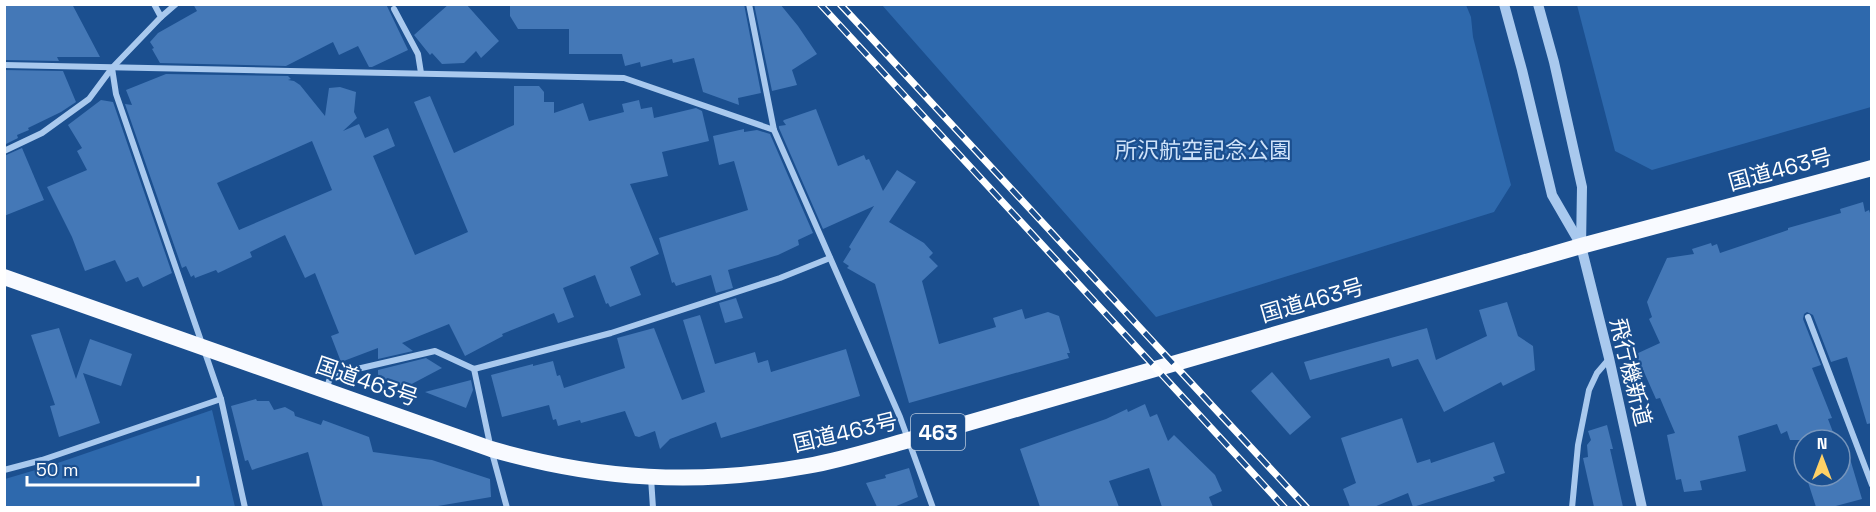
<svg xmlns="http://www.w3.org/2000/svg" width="1876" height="512" font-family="'Space Grotesk','Noto Sans JP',sans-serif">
<rect width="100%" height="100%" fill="#1b4f8f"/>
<g fill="#2e69ad">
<polygon points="882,5 1466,5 1471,17 1473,37 1511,185 1494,212 1156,317"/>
<polygon points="1577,5 1871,5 1871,107 1652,170 1615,151"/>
<polygon points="212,410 235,507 5,507 5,479 49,466"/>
</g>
<g fill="#4478b7" fill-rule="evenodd">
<polygon points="4,4 72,4 100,57 57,57 59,61 4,60"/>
<polygon points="193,4 386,4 408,50 372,67 369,67 358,46 339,55 333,42 286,66 160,63 152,49 154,48 150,42 158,33 197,11"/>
<polygon points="449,4 466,4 499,41 481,58 476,51 464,63 442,64 432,53 430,55 414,35"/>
<polygon points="510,4 744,4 761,93 738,98 739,105 703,92 694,58 673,63 672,59 641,67 640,62 625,66 622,54 569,54 569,29 518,29 510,16"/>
<polygon points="754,4 780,4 798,26 817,54 792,70 797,85 772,91"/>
<polygon points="4,70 63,71 76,102 61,112 28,128 29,130 17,135 18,138 4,145"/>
<path d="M166 74 288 76 291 79 288 80 294 81 300 85 325 116 329 88 340 87 356 92 354 112 357 118 343 131 359 124 365 138 388 128 395 146 373 156 415 255 468 232 414 102 430 96 454 153 514 125V86H539L544 92V102H554V113L583 103 589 121 624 112 622 104 639 100 641 109 652 107 654 118 696 108 702 111 709 141 662 152 668 176 630 184 659 254 630 267 641 295 610 307 608 303 606 304 595 275 563 288 574 317 558 323 554 313 502 334 503 336 465 356 449 324 402 343 413 351 378 359V348L341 362 331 336 339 333 315 273 305 278 285 235 250 252 252 257 218 273 216 270 195 278 194 275 191 277 186 266 182 268 125 104 132 105 126 90ZM312 141 332 190 239 230 217 183Z"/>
<polygon points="101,100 113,102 172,273 143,287 138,277 126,282 115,260 85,271 72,237 47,187 87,170 77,151 82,148 68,125"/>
<polygon points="816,109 838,166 864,155 866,160 869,159 883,191 897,170 916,182 889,222 924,243 933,253 929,257 938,266 922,281 939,344 996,327 993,318 1022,309 1025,319 1048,312 1059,316 1070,353 1067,353 1069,358 909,403 875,284 847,268 849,266 843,262 851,249 849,247 874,206 823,229 779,128 779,126 786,125 783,121 784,120"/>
<polygon points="744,129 744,132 757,130 770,134 813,233 798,240 799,245 778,255 728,270 733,288 716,293 711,275 676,286 674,282 672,283 659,238 748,210 734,161 719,165 713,136"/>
<polygon points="22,148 44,200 4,216 4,156"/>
<polygon points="1863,202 1865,212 1869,210 1872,220 1872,423 1867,424 1847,357 1831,362 1813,315 1807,312 1804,314 1803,319 1821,365 1812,368 1832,418 1828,419 1836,440 1790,440 1787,431 1781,434 1777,424 1738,436 1746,471 1700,481 1702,490 1684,492 1681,479 1676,480 1667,435 1675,433 1660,398 1656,399 1636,354 1660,343 1649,319 1652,317 1647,302 1667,258 1694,254 1692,249 1711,243 1712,246 1717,244 1720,253 1788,230 1788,228 1841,213 1840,209"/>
<polygon points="736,298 743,318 725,323 719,303"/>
<polygon points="1507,302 1518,336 1533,346 1535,370 1503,386 1501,382 1444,412 1418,359 1392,367 1389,358 1310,380 1304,362 1427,328 1436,360 1487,336 1479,310"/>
<polygon points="700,315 715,364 755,352 758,363 768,360 771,372 846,349 860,396 721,438 716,422 670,439 660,449 655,431 639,437 635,436 625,411 581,423 580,420 558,426 556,419 553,420 549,405 502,417 491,375 533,364 533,366 553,361 557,376 560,375 564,388 625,368 617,338 654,328 682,400 705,392 683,320"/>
<polygon points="59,328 76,379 90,339 132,354 121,386 83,373 100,423 59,437 50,406 55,405 31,335"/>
<polygon points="426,358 442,368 406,387 378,377 378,370"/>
<polygon points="1272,372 1311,417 1290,435 1251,391"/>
<polygon points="471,380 473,390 466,408 425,392"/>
<polygon points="256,399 257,401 269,401 274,410 285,407 294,412 295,416 321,425 323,420 369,437 373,452 432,460 490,479 491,497 432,507 323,507 308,452 252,470 248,460 245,461 231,406"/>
<polygon points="1145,404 1150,417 1157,414 1168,441 1174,435 1215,475 1222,491 1209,497 1213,507 1162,507 1149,468 1109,481 1119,507 1040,507 1020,449 1106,419 1127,409 1128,412"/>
<polygon points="1402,418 1417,463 1430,459 1431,463 1494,442 1505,473 1493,477 1495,481 1413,507 1408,493 1374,507 1350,507 1343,489 1356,483 1341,438"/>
<polygon points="1607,425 1613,449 1610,449 1623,507 1594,507 1583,458 1588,457 1587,445 1591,440 1588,431"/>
<polygon points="1840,442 1845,442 1862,499 1832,507 1816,507 1806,476 1840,476"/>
<polygon points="909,468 918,497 894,507 877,507 866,483 886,478 885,475"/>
</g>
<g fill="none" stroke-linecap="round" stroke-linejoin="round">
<g stroke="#a9c9ee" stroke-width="6">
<polyline points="749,4 774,130 900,417 933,508"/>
<polyline points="394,9 418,54 421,73"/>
<polyline points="161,17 176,4"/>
<polyline points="4,65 624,78 774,130"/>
<polyline points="112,68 116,94 221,399 245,508"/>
<polyline points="4,151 42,133 89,99 112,68 161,17 154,4"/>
<polyline points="1808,317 1872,485"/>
<polyline points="474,369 491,449 507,508"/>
<polyline points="326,390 331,375 435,351 474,369 611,333 780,278 830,258"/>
<polyline points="4,470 42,460 221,399"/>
<polyline points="651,478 653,508"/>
<polyline points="1572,508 1578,445 1589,390 1597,373 1609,359"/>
</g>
<g stroke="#a9c9ee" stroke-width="10">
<polyline points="1504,4 1522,70 1552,195 1581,245"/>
<polyline points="1538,4 1554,62 1582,187 1581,246 1609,358 1642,508"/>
</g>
<path stroke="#f8faff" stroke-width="16" d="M4 277 491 449C599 480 697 486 807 466 842 460 876 449 909 440L1581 246 1872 168"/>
<defs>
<g id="rail">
<polyline points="820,4 1285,508"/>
<polyline points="840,4 1307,508"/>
</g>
</defs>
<use href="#rail" stroke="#fff" stroke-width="7"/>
<use href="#rail" stroke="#1b4f8f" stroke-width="4.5" stroke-dasharray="14" stroke-linecap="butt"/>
</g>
<g text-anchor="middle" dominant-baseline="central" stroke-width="4.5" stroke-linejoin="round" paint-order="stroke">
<rect fill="#1b4f8f" stroke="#bbcadd" stroke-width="1.5" x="911" y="414" width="54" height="36" rx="4.5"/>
<g font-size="21" font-weight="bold" fill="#fff">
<text x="938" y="432">463</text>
</g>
<g font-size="22" fill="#cfe3fa" stroke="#1b4f8f">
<text x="1203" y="150">所沢航空記念公園</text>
</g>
<g font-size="22" fill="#fff" stroke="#1b4f8f">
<text transform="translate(1780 169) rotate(-15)">国道463号</text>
<text transform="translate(1312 300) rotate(-16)">国道463号</text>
<text transform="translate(1631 372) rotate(76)">飛行機新道</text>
<text transform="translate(367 381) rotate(19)">国道463号</text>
<text transform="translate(845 432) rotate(-13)">国道463号</text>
</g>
</g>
<rect width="1876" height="512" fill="none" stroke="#ffffff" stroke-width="12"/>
<g transform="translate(1822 458)"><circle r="28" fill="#1b4f8f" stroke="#7695bc" stroke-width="1.5"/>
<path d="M0-4.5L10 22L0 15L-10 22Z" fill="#ffd166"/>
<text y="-9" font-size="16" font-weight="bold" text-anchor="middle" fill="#ffffff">N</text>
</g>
<path d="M27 476v9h171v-9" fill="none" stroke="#ffffff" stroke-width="3"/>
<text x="36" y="476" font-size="18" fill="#ffffff" stroke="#1b4f8f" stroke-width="4.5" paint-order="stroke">50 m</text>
</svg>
